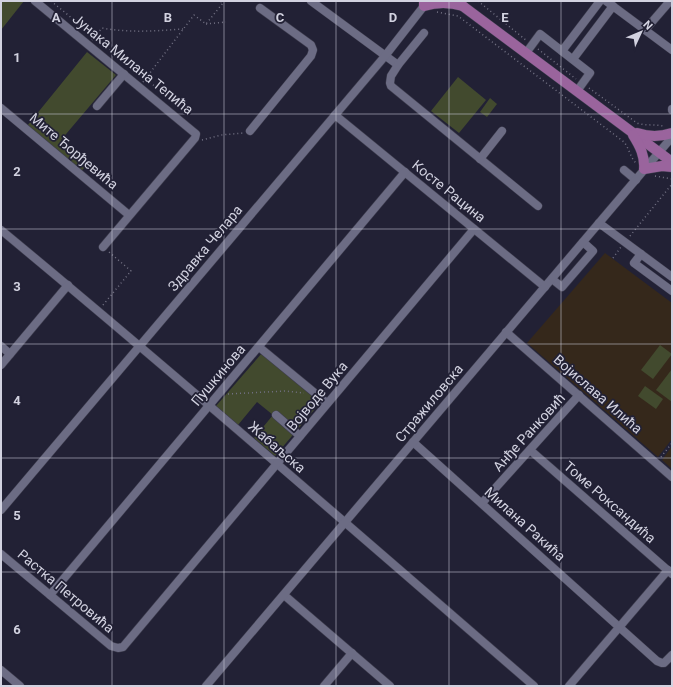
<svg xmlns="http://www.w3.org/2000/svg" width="673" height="687" font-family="Roboto,sans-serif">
<rect width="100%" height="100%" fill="#222135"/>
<g fill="#35281b">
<polygon points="605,253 672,303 672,439 658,457 527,343"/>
<polygon points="672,446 672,469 662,460"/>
</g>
<g fill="#424a2e">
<polygon points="1,1 24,1 1,30"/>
<polygon points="87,52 116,75 61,140 88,163 80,173 27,126"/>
<polygon points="458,77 486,100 459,133 431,111"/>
<polygon points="490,98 497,104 487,117 480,112"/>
<polygon points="660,345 672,354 653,379 641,370"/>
<polygon points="262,353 320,403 275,456 254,438 273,415 257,402 238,425 216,406"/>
<polygon points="672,369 672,402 656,390"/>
<polygon points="645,386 663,399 656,409 638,396"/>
</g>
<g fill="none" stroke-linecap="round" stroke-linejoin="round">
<defs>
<g id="minor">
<polyline points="35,1 196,134 195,138 103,247"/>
<polyline points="311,1 398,65"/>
<polyline points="606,1 672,50"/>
<polyline points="645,30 670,1"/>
<polyline points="424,33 398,65 391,76 390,83 391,86 538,206"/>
<polyline points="562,51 600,1"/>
<polyline points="526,53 540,34 590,73 577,91"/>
<polyline points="573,59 613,6"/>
<polyline points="97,106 124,74"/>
<polyline points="1,108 129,215"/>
<polyline points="672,109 672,110"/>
<polyline points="335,115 545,287"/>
<polyline points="250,131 311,56 313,50 311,45 260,8"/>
<polyline points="480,159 502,131"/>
<polyline points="624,170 636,180"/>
<polyline points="599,223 672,277"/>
<path d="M1 230C181 379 357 533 534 686"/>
<polyline points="641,254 634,263 672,291"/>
<polyline points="552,279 562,287 593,251 583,242"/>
<polyline points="506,332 672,477"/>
<polyline points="1,346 10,354"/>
<polyline points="259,347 327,403"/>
<polyline points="1,365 68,285"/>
<polyline points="276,415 300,436"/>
<polyline points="413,442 657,661 662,663 664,663 672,655"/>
<polyline points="530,450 672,574"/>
<polyline points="482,503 579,395"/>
<polyline points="1,510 385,56 427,2"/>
<polyline points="1,554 111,646 118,648 123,647 474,229"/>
<polyline points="50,595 405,172"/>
<polyline points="284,595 390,686"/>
<polyline points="1,670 20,686"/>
<polyline points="206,686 672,137"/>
<polyline points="324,686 352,653"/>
<polyline points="569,686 668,570"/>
</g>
<g id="major">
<path d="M424 1V6C437 2 449 2 463 6"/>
<polyline points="456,1 672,162"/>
<path d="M637 133C649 137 660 137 672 133"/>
<path d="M633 135C640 146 645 156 644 169L662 166 672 167"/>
</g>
</defs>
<use href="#minor" stroke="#3f3e4f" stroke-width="9"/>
<use href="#major" stroke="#3f3e4f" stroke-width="11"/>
<g stroke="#727183" stroke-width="1.5" stroke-dasharray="1 3" stroke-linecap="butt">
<polyline points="51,1 185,111"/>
<polyline points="478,1 527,41"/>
<path d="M437 12 458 16 624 142C629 148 630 157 636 163"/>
<polyline points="206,24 226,22"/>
<path d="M92 40 102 28C129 33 156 31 183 29"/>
<polyline points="538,49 576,79"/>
<polyline points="143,82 194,15 206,24 223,3 220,1"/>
<path d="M589 88 637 123C645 126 654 124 663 126"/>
<polyline points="202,140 221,135 243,133"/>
<polyline points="655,176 672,179"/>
<polyline points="630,236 672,184"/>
<polyline points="613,258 621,247"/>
<polyline points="103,305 131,271 109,252"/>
<polyline points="228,394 285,391 304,393"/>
<polyline points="661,457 672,443"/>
</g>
<use href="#minor" stroke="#6c6c84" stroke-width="8"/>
<use href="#major" stroke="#9a649d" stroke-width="10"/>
</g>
<path fill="none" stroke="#d2d2e0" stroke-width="1" stroke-opacity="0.55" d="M112 1V686M224 1V686M336 1V686M449 1V686M561 1V686M1 114H672M1 229H672M1 344H672M1 458H672M1 572H672"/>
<g text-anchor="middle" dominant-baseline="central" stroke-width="3.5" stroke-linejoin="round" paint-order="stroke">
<g font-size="14" fill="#d2d2e0" stroke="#222135">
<text transform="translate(133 64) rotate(39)">Јунака Милана Тепића</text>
<text transform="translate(74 151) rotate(40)">Мите Ђорђевића</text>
<text transform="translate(449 191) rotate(39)">Косте Рацина</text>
<text transform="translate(205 248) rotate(-50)">Здравка Челара</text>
<text transform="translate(218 375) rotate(-50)">Пушкинова</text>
<text transform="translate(598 394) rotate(41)">Војислава Илића</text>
<text transform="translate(317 396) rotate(-50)">Војводе Вука</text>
<text transform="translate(429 403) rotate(-50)">Стражиловска</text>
<text transform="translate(529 432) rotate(-48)">Анђе Ранковић</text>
<text transform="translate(277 447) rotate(41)">Жабаљска</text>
<text transform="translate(610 502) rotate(41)">Томе Роксандића</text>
<text transform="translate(525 524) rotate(42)">Милана Ракића</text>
<text transform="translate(66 591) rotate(40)">Растка Петровића</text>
</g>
</g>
<g font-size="13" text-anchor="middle" font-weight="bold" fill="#d2d2e0" stroke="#222135" stroke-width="3.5" stroke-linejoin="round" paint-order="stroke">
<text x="56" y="22">A</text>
<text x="168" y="22">B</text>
<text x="280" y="22">C</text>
<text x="393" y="22">D</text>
<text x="505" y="22">E</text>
<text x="17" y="62">1</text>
<text x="17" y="176">2</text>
<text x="17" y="291">3</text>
<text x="17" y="405">4</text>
<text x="17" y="520">5</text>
<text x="17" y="634">6</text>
</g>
<rect width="673" height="687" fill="none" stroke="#d2d2e0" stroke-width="4"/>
<g transform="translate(641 32) rotate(46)" stroke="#222135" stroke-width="3" paint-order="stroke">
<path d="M0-3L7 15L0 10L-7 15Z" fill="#d2d2e0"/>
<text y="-6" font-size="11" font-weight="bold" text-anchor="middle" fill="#d2d2e0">N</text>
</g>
</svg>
